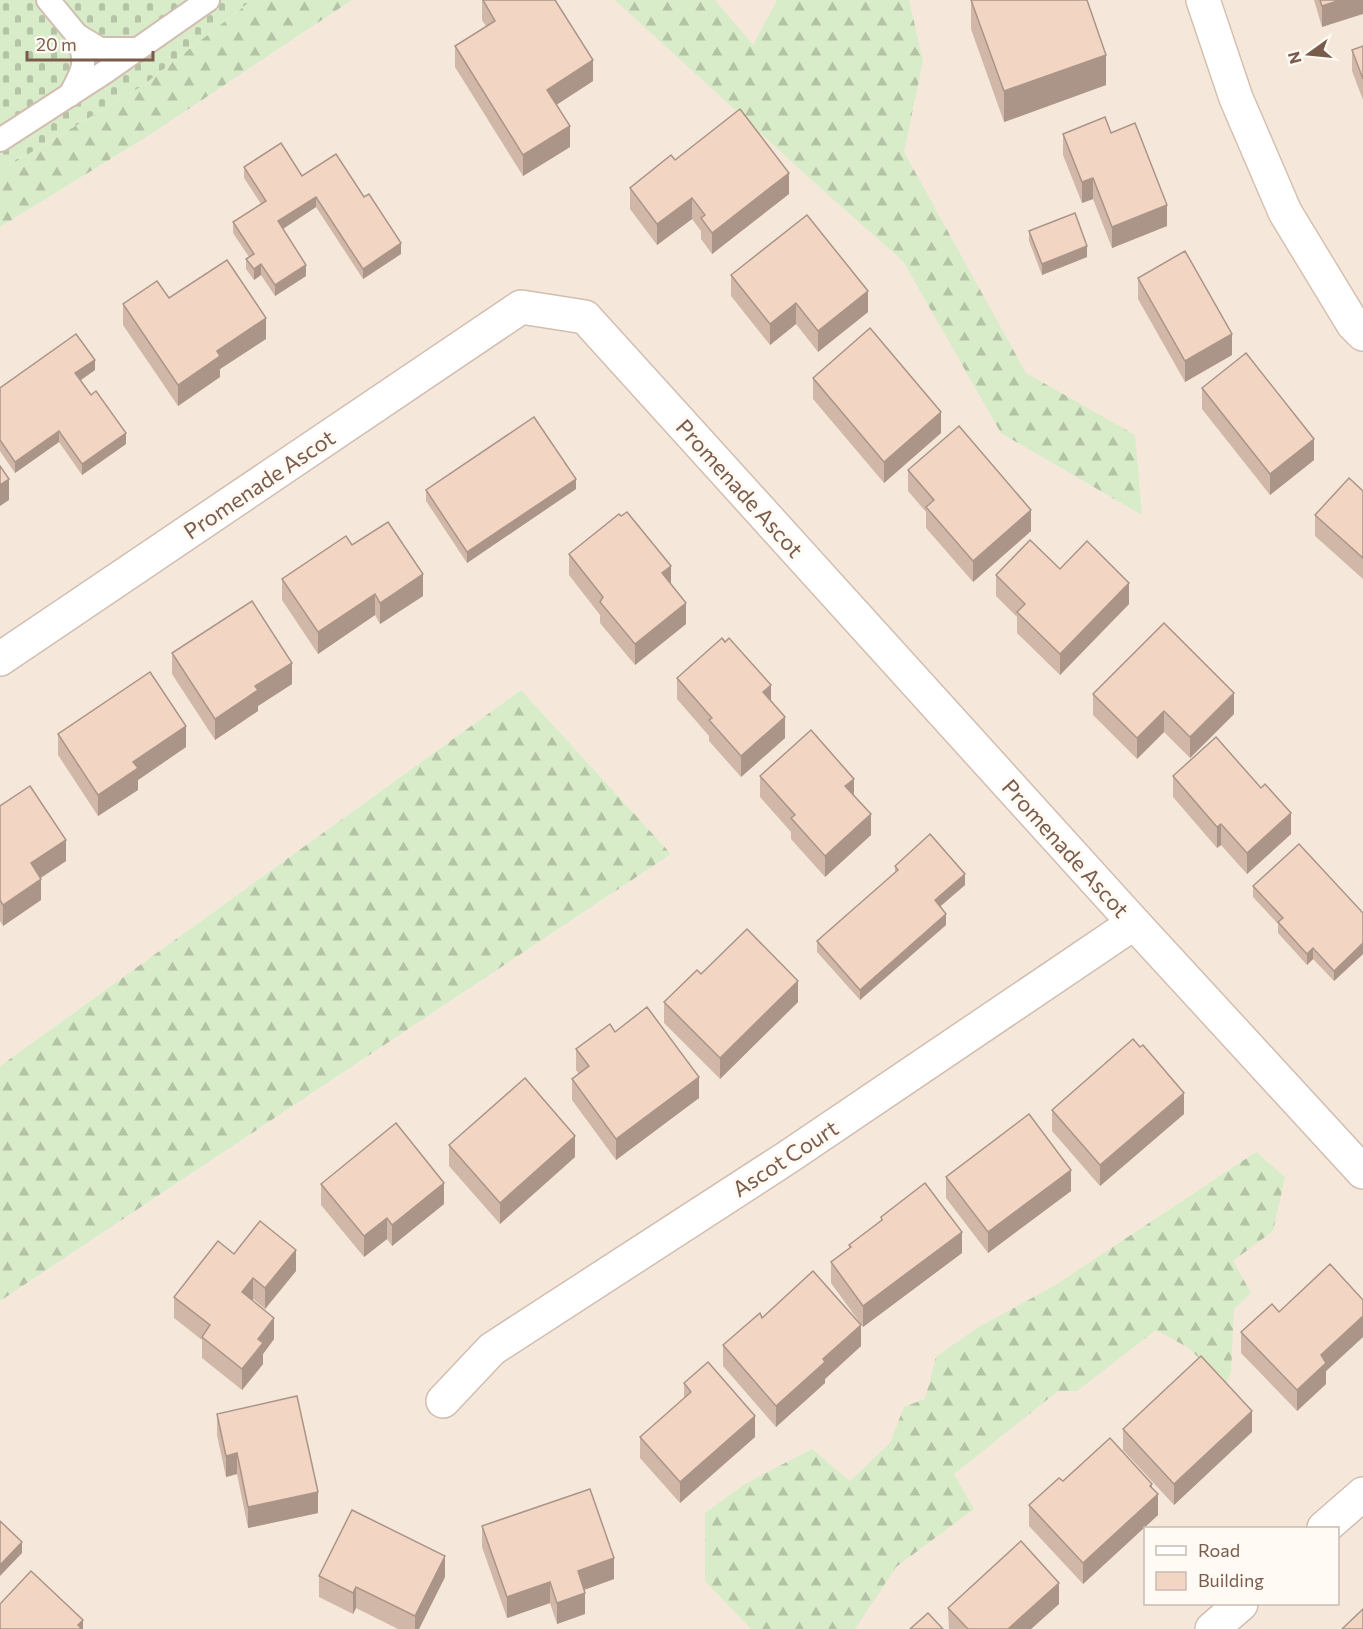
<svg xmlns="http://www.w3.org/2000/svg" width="1363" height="1629" font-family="Commissioner,sans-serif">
<defs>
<pattern id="forest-firs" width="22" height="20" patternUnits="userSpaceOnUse" patternTransform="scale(1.5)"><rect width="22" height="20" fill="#d8ecc9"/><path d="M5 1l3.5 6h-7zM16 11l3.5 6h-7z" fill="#b4c2a5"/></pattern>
<pattern id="cemetery-stones" width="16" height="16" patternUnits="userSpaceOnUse" patternTransform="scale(1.5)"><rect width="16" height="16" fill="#d8ecc9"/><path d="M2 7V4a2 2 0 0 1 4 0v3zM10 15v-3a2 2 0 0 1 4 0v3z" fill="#b4c2a5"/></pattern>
</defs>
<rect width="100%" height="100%" fill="#fdf6ec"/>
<path fill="#f5e8da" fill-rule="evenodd" d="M352 0H1363V1629H0V1301L671 854 521 690 0 1066V227L148 136ZM1146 1528H1338V1604H1146Z"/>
<g fill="url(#forest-firs)">
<polygon points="252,0 352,0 148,136 0,227 0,171 142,86"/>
<polygon points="615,0 715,0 753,45 777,0 909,0 923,61 904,152 1026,373 1135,435 1142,515 1001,433 903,261 826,193"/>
<polygon points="521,690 671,854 0,1301 0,1066"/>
<polygon points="1256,1152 1285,1177 1273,1231 1233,1261 1251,1293 1234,1309 1231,1373 1225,1385 1189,1348 1156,1330 1077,1391 1058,1391 954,1474 974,1509 896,1567 855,1629 751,1629 705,1581 705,1513 745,1484 812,1449 850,1481 890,1443 904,1407 925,1399 936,1357 977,1328 1054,1286"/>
</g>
<polygon fill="url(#cemetery-stones)" points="0,0 252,0 142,86 0,171"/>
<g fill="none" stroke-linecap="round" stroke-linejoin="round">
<defs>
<g id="lane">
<polyline points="48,0 77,35 100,49 137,49"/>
<path d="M70 95C84 69 88 64 77 35"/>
<polyline points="0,140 105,72 208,0"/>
</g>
<g id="street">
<polyline points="0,659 521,307 585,317 1134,923 1363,1172"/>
<polyline points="443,1401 492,1349 788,1157 1134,923"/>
<polyline points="1324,1528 1363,1494"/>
<polyline points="1212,1629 1241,1604"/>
</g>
<polyline id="secondary" points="1203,0 1236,98 1285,212 1353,324 1363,334"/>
</defs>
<use href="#lane" stroke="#d1beb0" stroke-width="26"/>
<use href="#street" stroke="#d1beb0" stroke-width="36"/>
<use href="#secondary" stroke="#d6c0b0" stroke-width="36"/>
<use href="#lane" stroke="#fff" stroke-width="22"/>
<use href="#street" stroke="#fff" stroke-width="33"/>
<use href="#secondary" stroke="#fff" stroke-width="33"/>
</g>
<g fill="#d1b7a8">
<polygon points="482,0 593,81 556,105 570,147 523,176 455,67 455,46 486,26 482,20"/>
<polygon points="971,0 1106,85 1004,122 971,29"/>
<polygon points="1314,0 1363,0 1322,27"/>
<polygon points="1363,46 1363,100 1352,71 1352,50"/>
<polygon points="1111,133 1167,226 1112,248 1093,199 1082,203 1063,155 1063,134"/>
<polygon points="675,160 789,194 712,254 701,239 701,231 692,219 657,245 630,209 630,188"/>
<polygon points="244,167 302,176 401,254 363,279 316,207 283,229 306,276 275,296 261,275 254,280 246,269 246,259 249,257 233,233 233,222 261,204 244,178"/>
<polygon points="1029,231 1087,257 1042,275 1029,241"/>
<polygon points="731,275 868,312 818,352 796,324 770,345 731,296"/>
<polygon points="1138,278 1232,355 1185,382 1138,299"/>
<polygon points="123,304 266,339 220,369 220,377 178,406 123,325"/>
<polygon points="95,370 81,380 126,444 82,475 59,442 15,473 0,451 0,388"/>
<polygon points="813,378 941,433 884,483 813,399"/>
<polygon points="1202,388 1314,460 1270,495 1202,409"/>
<polygon points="908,470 1031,531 973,582 926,528 926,512 908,491"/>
<polygon points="576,489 467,563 426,501 426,490"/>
<polygon points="1363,491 1363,579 1315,536 1315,515"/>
<polygon points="352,545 423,596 380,624 375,615 318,654 282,600 282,579"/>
<polygon points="569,554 671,584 686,624 635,665 600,623 600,615 569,575"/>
<polygon points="1060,569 1129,604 1060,675 1017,633 1017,617 996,596 996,575"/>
<polygon points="172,653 292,684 258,706 258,711 215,740 172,674"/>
<polygon points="677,678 771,701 785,738 741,777 709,741 709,736 677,699"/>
<polygon points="1093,694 1234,714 1190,758 1164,732 1137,759 1093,715"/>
<polygon points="58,734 186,747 138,780 138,790 98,816 58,755"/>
<polygon points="760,776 854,795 871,835 825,877 791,839 791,832 760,797"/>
<polygon points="1173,776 1291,834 1247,874 1221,845 1217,848 1173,797"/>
<polygon points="0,806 66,861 41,878 41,900 3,926 0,921"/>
<polygon points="895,866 965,885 940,906 946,925 860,1000 817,952 817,941 895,873"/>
<polygon points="1253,886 1363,913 1363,954 1334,981 1313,959 1307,965 1278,933 1278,924 1253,897"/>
<polygon points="701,974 798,1002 720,1079 664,1023 664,1002"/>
<polygon points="1140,1047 1184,1114 1100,1186 1052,1131 1052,1110"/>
<polygon points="576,1049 699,1098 616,1160 572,1100 572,1079 579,1074 576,1070"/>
<polygon points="449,1145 575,1157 500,1224 449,1166"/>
<polygon points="946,1177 1071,1191 988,1253 946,1198"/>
<polygon points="321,1184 444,1204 392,1246 387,1239 364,1257 321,1205"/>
<polygon points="881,1217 962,1253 863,1327 831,1283 831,1262 849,1249 849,1245 881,1221"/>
<polygon points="234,1254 296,1271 265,1309 253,1299 252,1300 274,1339 263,1354 263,1364 242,1390 202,1358 202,1340 174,1318 174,1297"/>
<polygon points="1363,1300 1363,1337 1326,1371 1326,1384 1297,1411 1241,1353 1241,1332 1279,1312"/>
<polygon points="762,1318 861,1346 825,1379 825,1383 776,1427 723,1366 723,1345"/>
<polygon points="684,1383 755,1437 680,1503 640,1458 640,1437 684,1399"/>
<polygon points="217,1414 318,1513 248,1528 237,1474 226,1477 217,1435"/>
<polygon points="1123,1429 1252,1432 1174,1505 1123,1450"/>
<polygon points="1152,1489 1158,1515 1083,1584 1029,1526 1029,1505"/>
<polygon points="482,1526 614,1579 584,1590 585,1614 557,1624 550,1603 507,1618 482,1547"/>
<polygon points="319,1576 445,1577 419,1629 398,1629 356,1608 353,1614 319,1597"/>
<polygon points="1059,1604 1031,1629 949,1629 948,1608"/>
</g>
<g fill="#aa9588">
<polygon points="1340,0 1363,0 1363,14 1322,27 1322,6"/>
<polygon points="1106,55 1106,85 1004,122 1004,91"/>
<polygon points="593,60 593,81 547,111 547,90"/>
<polygon points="570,126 570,147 523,176 523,155"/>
<polygon points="789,173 789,194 712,254 712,233"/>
<polygon points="1093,178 1093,199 1082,203 1082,182"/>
<polygon points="316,197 316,207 278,232 278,221"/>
<polygon points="692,198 692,219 657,245 657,224"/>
<polygon points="1167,205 1167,226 1112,248 1112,227"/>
<polygon points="401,243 401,254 363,279 363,269"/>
<polygon points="1087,246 1087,257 1042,275 1042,264"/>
<polygon points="261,264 261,275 254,280 254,269"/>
<polygon points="306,265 306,276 275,296 275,285"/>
<polygon points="868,291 868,312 818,352 818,331"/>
<polygon points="796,303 796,324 770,345 770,324"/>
<polygon points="266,318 266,339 220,369 220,377 178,406 178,385 217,351"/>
<polygon points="1232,334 1232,355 1185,382 1185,361"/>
<polygon points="95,360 95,370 75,384 75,373"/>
<polygon points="941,412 941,433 884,483 884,462"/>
<polygon points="59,431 59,442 15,473 15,462"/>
<polygon points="126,433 126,444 82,475 82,464"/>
<polygon points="1314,439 1314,460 1270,495 1270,474"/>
<polygon points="9,479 9,500 0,506 0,485"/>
<polygon points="576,479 576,489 467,563 467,552"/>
<polygon points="1031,510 1031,531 973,582 973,561"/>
<polygon points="671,566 671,587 662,573"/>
<polygon points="423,574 423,596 380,624 380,603"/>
<polygon points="1129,583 1129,604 1060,675 1060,654"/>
<polygon points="375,594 375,615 318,654 318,632"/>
<polygon points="686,603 686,624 635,665 635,644"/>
<polygon points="292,663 292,684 258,706 258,711 215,740 215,719 255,686"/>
<polygon points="771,685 771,706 763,692"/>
<polygon points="1234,693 1234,714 1190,758 1190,737"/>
<polygon points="1164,711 1164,732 1137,759 1137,738"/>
<polygon points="785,717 785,738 741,777 741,756"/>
<polygon points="186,726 186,747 138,780 138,790 98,816 98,795 133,762"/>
<polygon points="854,779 854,800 845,786"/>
<polygon points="1291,813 1291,834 1247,874 1247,853"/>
<polygon points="871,814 871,835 825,877 825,856"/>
<polygon points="1221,824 1221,845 1217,848 1217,827"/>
<polygon points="66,840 66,861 31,884 31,863"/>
<polygon points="965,874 965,885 935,911 935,900"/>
<polygon points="41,879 41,900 3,926 3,905"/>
<polygon points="946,914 946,925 860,1000 860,990"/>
<polygon points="1363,943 1363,954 1334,981 1334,971"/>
<polygon points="1313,948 1313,959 1307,965 1307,954"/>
<polygon points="798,981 798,1002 720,1079 720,1058"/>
<polygon points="699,1077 699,1098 616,1160 616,1139"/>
<polygon points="1184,1093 1184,1114 1100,1186 1100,1165"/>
<polygon points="575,1136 575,1157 500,1224 500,1203"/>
<polygon points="1071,1170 1071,1191 988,1253 988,1232"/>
<polygon points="444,1183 444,1204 392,1246 392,1225"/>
<polygon points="387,1218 387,1239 364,1257 364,1236"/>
<polygon points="962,1232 962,1253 863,1327 863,1306"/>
<polygon points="296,1250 296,1271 265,1309 265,1288"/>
<polygon points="253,1278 253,1299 242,1313 242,1292"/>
<polygon points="1363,1316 1363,1337 1326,1371 1326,1384 1297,1411 1297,1390 1321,1355"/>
<polygon points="274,1318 274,1339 263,1354 263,1364 242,1390 242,1369 258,1339"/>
<polygon points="861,1325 861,1346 825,1379 825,1383 776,1427 776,1406 823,1359"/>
<polygon points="1252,1411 1252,1432 1174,1505 1174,1484"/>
<polygon points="755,1416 755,1437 680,1503 680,1482"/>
<polygon points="237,1453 237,1474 226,1477 226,1456"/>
<polygon points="1152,1484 1152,1499 1158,1494 1158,1515 1083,1584 1083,1563"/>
<polygon points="318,1492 318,1513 248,1528 248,1507"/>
<polygon points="22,1542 22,1553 0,1576 0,1565"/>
<polygon points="445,1556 445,1577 419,1629 415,1629 415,1616"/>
<polygon points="614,1558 614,1579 578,1592 578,1571"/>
<polygon points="550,1582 550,1603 507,1618 507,1597"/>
<polygon points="1059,1583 1059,1604 1031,1629 1008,1629"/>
<polygon points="356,1587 356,1608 353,1614 353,1593"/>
<polygon points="585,1593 585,1614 557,1624 557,1603"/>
<polygon points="83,1620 83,1629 78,1629 78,1625"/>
</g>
<g fill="#f3d5c3" stroke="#aa9588" stroke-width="1.5">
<polygon points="483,0 555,0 593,60 547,90 570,126 523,155 455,46 495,21"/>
<polygon points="971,0 1087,0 1106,55 1004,91"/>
<polygon points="1320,0 1340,0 1322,6"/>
<polygon points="1363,46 1363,79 1352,50"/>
<polygon points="740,109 789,173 712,233 701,218 705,215 692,198 657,224 630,188 671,155 675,160"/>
<polygon points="1105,117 1111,133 1135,123 1167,205 1112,227 1093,178 1082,182 1063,134"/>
<polygon points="281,143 302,176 336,154 364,197 369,194 401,243 363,269 316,197 278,221 306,265 275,285 261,264 254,269 246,259 254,254 233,222 266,201 244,167"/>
<polygon points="1075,213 1087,246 1042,264 1029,231"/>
<polygon points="807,215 868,291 818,331 796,303 770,324 731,275"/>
<polygon points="1185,251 1232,334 1185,361 1138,278"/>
<polygon points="227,260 266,318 217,351 220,356 178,385 123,304 157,281 169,298"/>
<polygon points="870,328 941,412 884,462 813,378"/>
<polygon points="76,334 95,360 75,373 91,395 96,391 126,433 82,464 59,431 15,462 0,440 0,388"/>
<polygon points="1246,353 1314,439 1270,474 1202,388"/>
<polygon points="534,417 576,479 467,552 426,490"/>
<polygon points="959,426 1031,510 973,561 926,507 934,500 908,470"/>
<polygon points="0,466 9,479 0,485"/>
<polygon points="1349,478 1363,491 1363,558 1315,515"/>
<polygon points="627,512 671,566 662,573 686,603 635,644 600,602 603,597 569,554 619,514 621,516"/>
<polygon points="388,522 423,574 380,603 375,594 318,632 282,579 346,536 352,545"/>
<polygon points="1030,540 1060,569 1087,541 1129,583 1060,654 1017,612 1025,604 996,575"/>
<polygon points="252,601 292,663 255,686 258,690 215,719 172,653"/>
<polygon points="1164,623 1234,693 1190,737 1164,711 1137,738 1093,694"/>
<polygon points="722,638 725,642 729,638 771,685 763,692 785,717 741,756 709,720 712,718 677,678"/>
<polygon points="150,672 186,726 133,762 138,768 98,795 58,734"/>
<polygon points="811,730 854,779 845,786 871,814 825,856 791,818 795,815 760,776"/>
<polygon points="1216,737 1261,788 1265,784 1291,813 1247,853 1221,824 1217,827 1173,776"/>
<polygon points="30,786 66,840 31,863 41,879 3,905 0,900 0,806"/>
<polygon points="930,834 965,874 935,900 946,914 860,990 817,941 898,870 895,866"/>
<polygon points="1299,844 1363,913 1363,943 1334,971 1313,948 1307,954 1278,922 1283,918 1253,886"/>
<polygon points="747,929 798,981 720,1058 664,1002 697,970 701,974"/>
<polygon points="647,1007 699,1077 616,1139 572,1079 589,1066 576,1049 610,1024 615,1032"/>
<polygon points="1133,1039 1140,1047 1143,1045 1184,1093 1100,1165 1052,1110"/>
<polygon points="525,1078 575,1136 500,1203 449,1145"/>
<polygon points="1029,1114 1071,1170 988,1232 946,1177"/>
<polygon points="396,1123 444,1183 392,1225 387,1218 364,1236 321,1184"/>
<polygon points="925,1183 962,1232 863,1306 831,1262 851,1247 849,1245 882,1220 881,1217"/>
<polygon points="260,1221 296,1250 265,1288 253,1278 242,1292 274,1318 258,1339 263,1343 242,1369 202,1337 210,1325 174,1297 218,1241 234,1254"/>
<polygon points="1330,1264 1363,1300 1363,1316 1321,1355 1326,1363 1297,1390 1241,1332 1272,1304 1279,1312"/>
<polygon points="813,1271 861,1325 823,1359 825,1362 776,1406 723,1345 760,1313 762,1318"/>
<polygon points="1201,1356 1252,1411 1174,1484 1123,1429"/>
<polygon points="708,1362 755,1416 680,1482 640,1437 691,1392 684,1383"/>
<polygon points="297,1396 318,1492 248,1507 237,1453 226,1456 217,1414"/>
<polygon points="1110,1438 1152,1484 1150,1486 1158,1494 1083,1563 1029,1505 1059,1478 1063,1481"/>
<polygon points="590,1489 614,1558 578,1571 585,1593 557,1603 550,1582 507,1597 482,1526"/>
<polygon points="352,1510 445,1556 415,1616 356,1587 353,1593 319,1576"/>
<polygon points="0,1521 22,1542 0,1565"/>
<polygon points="1021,1541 1059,1583 1008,1629 968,1629 948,1608"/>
<polygon points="31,1571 83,1620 78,1625 82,1629 0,1629 0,1604"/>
<polygon points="1363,1609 1363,1629 1342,1629"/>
<polygon points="928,1613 943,1629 910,1629"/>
</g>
<g text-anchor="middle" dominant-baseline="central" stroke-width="6" stroke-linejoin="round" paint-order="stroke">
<g font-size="22" fill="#7a5c4d" stroke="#fffaf3">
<text transform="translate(259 484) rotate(-34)">Promenade Ascot</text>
<text transform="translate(740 488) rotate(48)">Promenade Ascot</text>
<text transform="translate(1066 848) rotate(48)">Promenade Ascot</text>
<text transform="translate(785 1158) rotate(-33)">Ascot Court</text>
</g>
</g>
<rect x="1144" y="1527" width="195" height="78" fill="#fffaf3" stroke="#cabbb1" stroke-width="1.5"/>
<rect x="1156" y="1546" width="30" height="9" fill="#ffffff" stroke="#cabbb1" stroke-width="1.5"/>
<text x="1198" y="1557" font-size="18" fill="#7a5c4d">Road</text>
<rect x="1156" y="1572" width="30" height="18" fill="#f3d5c3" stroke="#cabbb1" stroke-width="1.5"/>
<text x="1198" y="1587" font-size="18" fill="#7a5c4d">Building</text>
<g transform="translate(1309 54) rotate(255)" stroke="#fffaf3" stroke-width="4.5" paint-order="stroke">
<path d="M0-4.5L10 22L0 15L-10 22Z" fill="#7a5c4d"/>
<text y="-9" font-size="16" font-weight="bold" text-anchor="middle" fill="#7a5c4d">N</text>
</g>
<path d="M27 51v9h126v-9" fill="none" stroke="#7a5c4d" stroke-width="3"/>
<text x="36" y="51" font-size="18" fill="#7a5c4d" stroke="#fffaf3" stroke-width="4.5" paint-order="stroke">20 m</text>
</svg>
